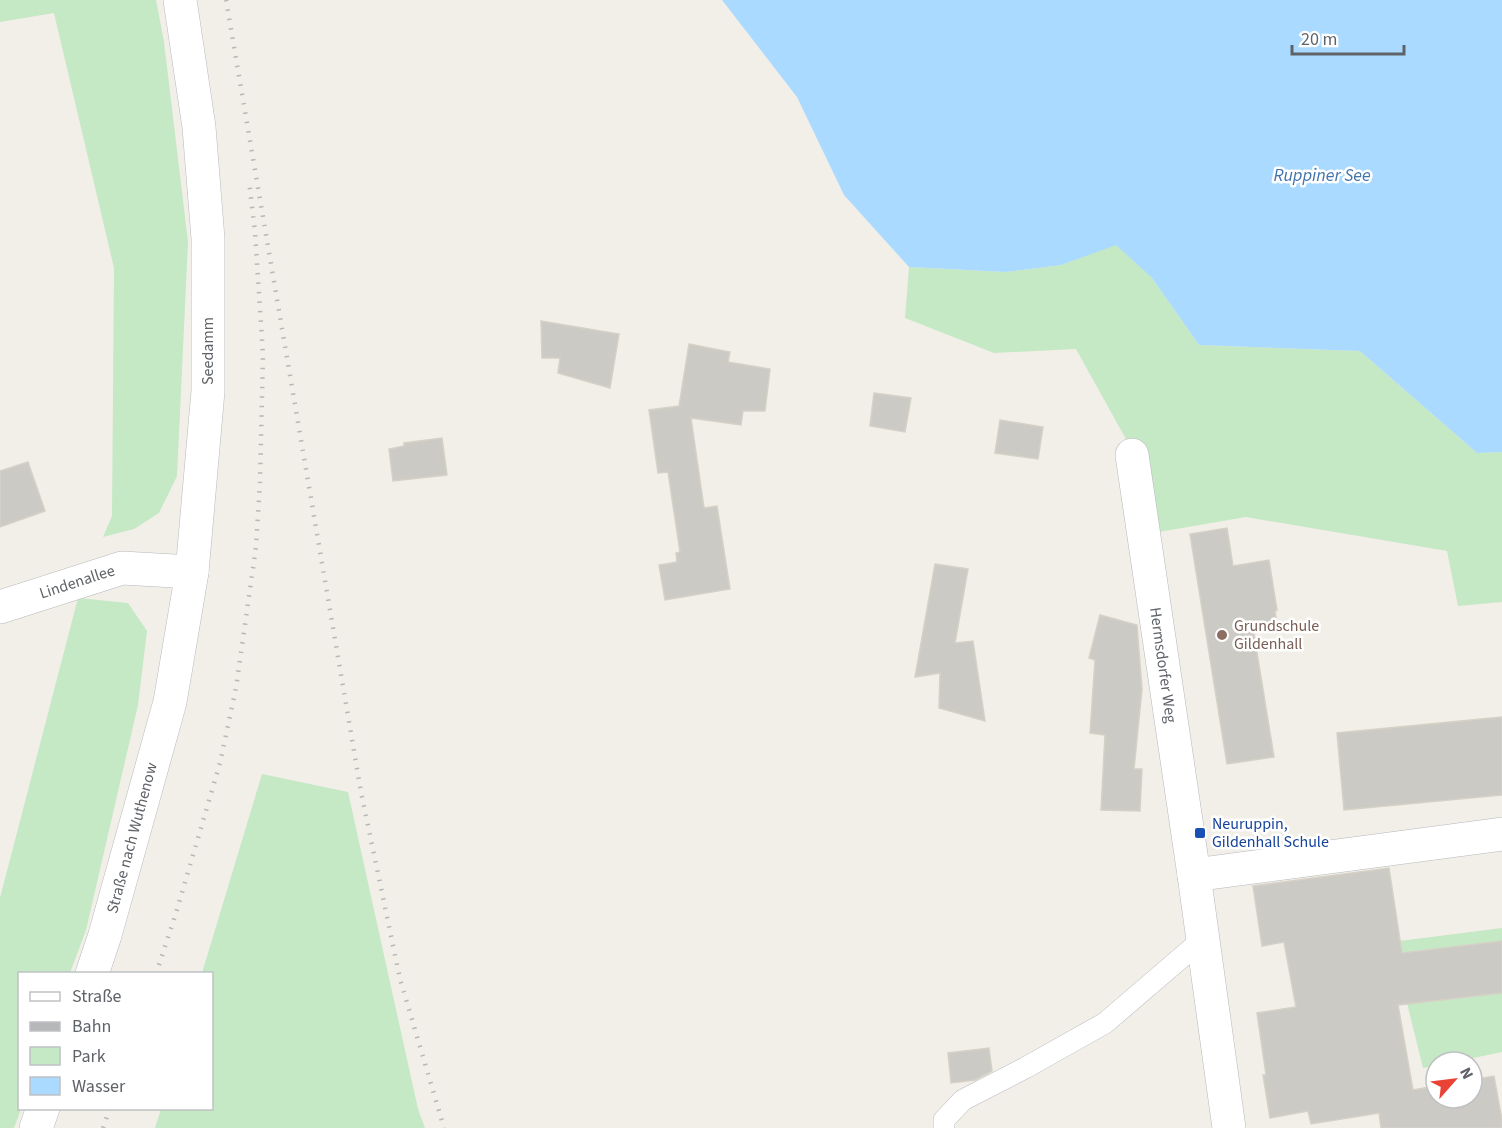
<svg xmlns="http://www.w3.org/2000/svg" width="1502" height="1128" font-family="'Source Sans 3',sans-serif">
<rect width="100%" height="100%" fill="#f1efe8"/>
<g fill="#c5e8c5">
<polygon points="0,0 156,0 164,42 188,242 177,476 159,513 134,529 103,537 112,516 114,268 54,13 0,22"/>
<polygon points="1116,244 1152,278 1199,345 1360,351 1477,453 1502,452 1502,602 1458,606 1447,551 1246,517 1147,534 1137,459 1076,349 994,353 905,318 909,267 1006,272 1061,265"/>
<polygon points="78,598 128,603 147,631 138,705 86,930 70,973 20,974 20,1108 21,1109 14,1128 0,1128 0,898"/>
<polygon points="262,774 348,792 418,1109 425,1128 155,1128 161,1109 212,1108 212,974 202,973"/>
<polygon points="1502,928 1502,1052 1454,1062 1436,1062 1436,1066 1423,1068 1392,942"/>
</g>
<polygon fill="#aadaff" points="722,0 1502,0 1502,452 1477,453 1360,351 1199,345 1152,278 1116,245 1061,265 1006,272 909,267 844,195 797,97"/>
<g fill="#cccac5" stroke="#d6d1c6" stroke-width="1.5">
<polygon points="541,321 619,334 610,388 558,373 560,358 542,358"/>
<polygon points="689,344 730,352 728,362 770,369 765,411 743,411 741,425 691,418 704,508 717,506 730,589 665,600 659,565 677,562 676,553 680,552 668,472 658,473 649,410 679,406"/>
<polygon points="874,393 911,398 905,432 870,426"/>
<polygon points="1000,420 1043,427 1038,459 995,453"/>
<polygon points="442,438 447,475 393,481 389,449 404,446 404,443"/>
<polygon points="28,462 45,511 0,527 0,471"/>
<polygon points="1227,528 1233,566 1269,560 1277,610 1275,611 1277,624 1253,628 1274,757 1227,764 1190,534"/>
<polygon points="935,564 968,569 955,643 973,641 985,721 939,708 940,673 915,677"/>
<polygon points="1100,615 1137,625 1142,689 1134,769 1142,769 1140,811 1101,810 1105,735 1090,733 1095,660 1089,658"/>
<polygon points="1502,717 1502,795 1344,810 1337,733"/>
<polygon points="1389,868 1402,953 1502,941 1502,993 1398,1005 1413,1090 1436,1086 1436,1098 1472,1098 1472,1080 1494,1076 1502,1120 1502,1128 1381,1128 1379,1113 1311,1124 1308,1111 1270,1118 1263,1075 1266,1075 1257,1013 1296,1007 1284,942 1262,946 1253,886"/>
<polygon points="989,1048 992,1071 975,1080 951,1083 948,1053"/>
</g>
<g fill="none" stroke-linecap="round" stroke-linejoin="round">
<defs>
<polyline id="service" points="944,1128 944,1120 963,1100 1025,1068 1105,1023 1203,939"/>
<g id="minor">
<polyline points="1132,455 1194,875 1229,1128"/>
<polyline points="0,607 122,568 192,572"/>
<polyline points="1194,875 1502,834"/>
</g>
<g id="secondary">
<polyline points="92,974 105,935 170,702 192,572 208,391 208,239 199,127 180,0"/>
<polyline points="36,1128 43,1108"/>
</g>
</defs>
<use href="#service" stroke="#b5b8bc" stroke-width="22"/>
<use href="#minor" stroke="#b5b8bc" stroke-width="34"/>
<use href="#secondary" stroke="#b6babf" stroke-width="34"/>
<use href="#service" stroke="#fff" stroke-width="21"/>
<use href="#minor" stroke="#fff" stroke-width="33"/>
<use href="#secondary" stroke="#fff" stroke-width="33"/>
<g stroke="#b6b7b8" stroke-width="4.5" stroke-dasharray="1.5 8" stroke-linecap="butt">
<polyline points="226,0 361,792 400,979 444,1128"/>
<polyline points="156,974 176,913 220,763 236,688 256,547 260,482 263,355 255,232 249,181"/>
<polyline points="103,1128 110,1108"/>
</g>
</g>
<circle fill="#8d6e63" stroke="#fff" stroke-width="2" cx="1222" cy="635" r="6"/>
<rect fill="#1a4fb4" stroke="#fff" stroke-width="2" x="1194" y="827" width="12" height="12" rx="3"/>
<g text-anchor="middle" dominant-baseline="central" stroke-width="5" stroke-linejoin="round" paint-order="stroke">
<g font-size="16" fill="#5f6368" stroke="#fff">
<text transform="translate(208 351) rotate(-90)">Seedamm</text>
<text transform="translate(77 582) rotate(-18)">Lindenallee</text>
<text transform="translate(1163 665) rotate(82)">Hermsdorfer Weg</text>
<text transform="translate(132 838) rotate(-75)">Straße nach Wuthenow</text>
</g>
<g font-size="16" fill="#785e54" stroke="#fff" text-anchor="start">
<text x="1234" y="626">Grundschule<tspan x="1234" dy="18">Gildenhall</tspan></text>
</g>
<g font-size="16" fill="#164399" stroke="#fff" text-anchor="start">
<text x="1212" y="824">Neuruppin,<tspan x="1212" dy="18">Gildenhall Schule</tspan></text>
</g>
<g font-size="18" font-style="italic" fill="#4174aa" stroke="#fff">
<text x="1322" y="175">Ruppiner See</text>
</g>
</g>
<rect x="18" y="972" width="195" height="138" fill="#ffffff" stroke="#bfc1c3" stroke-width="1.5"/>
<rect x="30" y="992" width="30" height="9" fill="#ffffff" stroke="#bfc1c3" stroke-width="1.5"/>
<text x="72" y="1002" font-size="18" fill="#5f6368">Straße</text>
<rect x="30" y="1022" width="30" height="9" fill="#b6b7b8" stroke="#bfc1c3" stroke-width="1.5"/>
<text x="72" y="1032" font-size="18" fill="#5f6368">Bahn</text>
<rect x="30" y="1047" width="30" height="18" fill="#c5e8c5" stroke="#bfc1c3" stroke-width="1.5"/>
<text x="72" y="1062" font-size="18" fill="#5f6368">Park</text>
<rect x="30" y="1077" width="30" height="18" fill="#aadaff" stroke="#bfc1c3" stroke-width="1.5"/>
<text x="72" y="1092" font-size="18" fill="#5f6368">Wasser</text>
<g transform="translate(1454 1080) rotate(62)"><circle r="28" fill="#ffffff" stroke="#bfc1c3" stroke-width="1.5"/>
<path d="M0-4.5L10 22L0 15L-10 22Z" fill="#ea4335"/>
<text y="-9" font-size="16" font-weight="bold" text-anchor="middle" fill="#5f6368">N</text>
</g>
<path d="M1292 45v9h112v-9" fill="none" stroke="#5f6368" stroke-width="3"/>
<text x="1301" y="45" font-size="18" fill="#5f6368" stroke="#ffffff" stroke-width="4.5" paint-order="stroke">20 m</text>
</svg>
